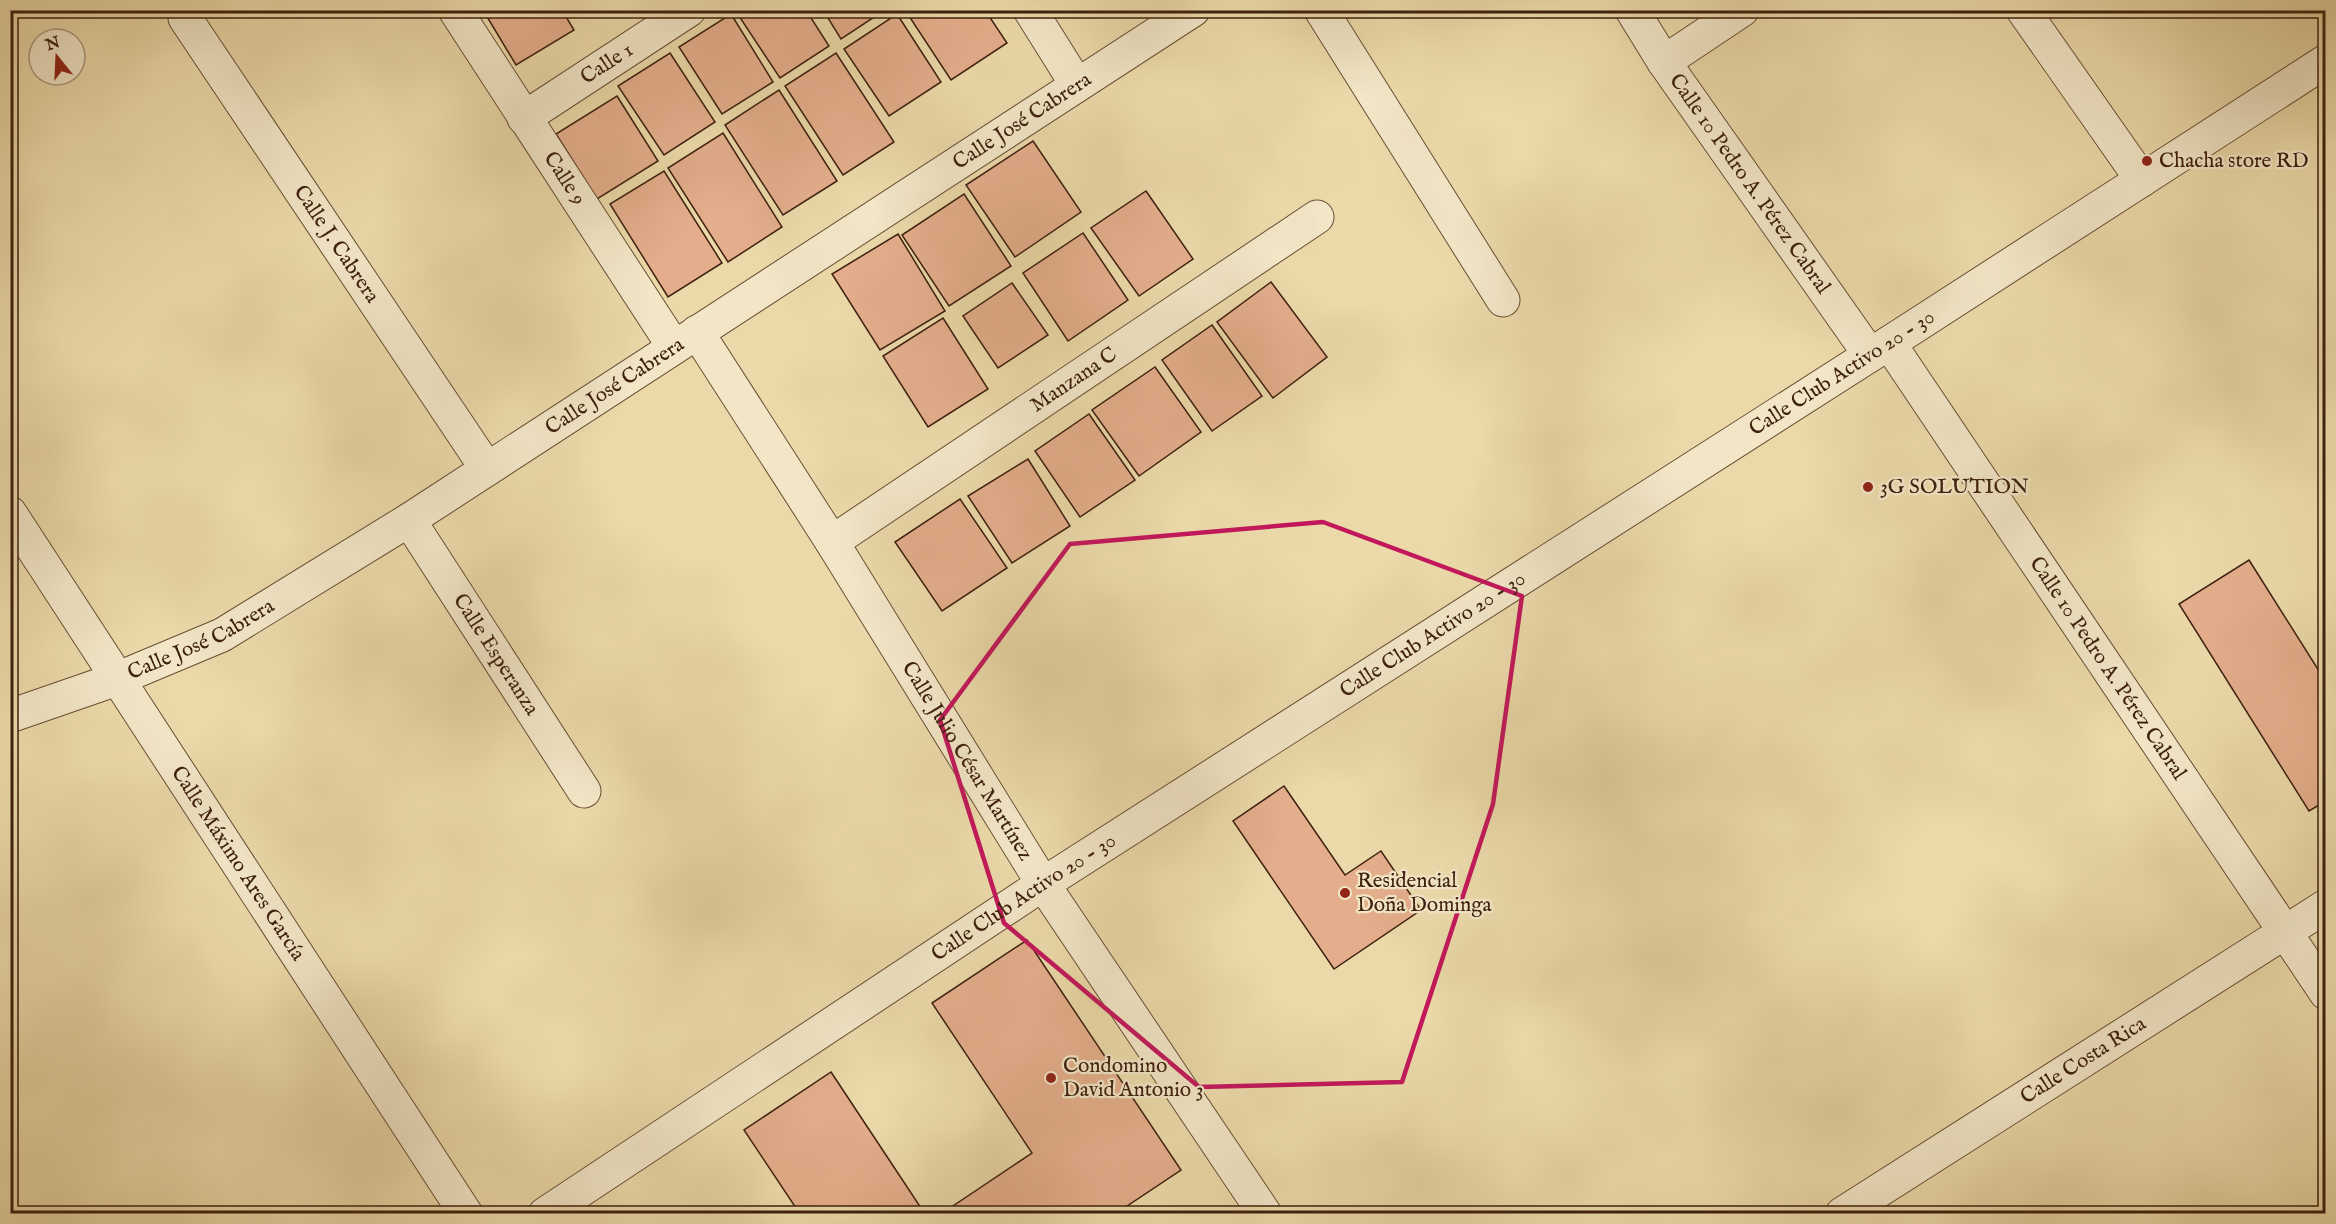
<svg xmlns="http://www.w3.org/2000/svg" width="2336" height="1224" font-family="'IM FELL English',serif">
<rect width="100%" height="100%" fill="#ebd9a9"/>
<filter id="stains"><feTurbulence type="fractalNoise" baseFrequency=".00333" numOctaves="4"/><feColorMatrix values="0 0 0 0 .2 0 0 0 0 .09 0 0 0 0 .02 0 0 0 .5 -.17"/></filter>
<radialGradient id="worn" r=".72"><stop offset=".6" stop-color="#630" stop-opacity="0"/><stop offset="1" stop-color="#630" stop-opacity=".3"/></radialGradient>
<g fill="#e4ae8c" stroke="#3e200e" stroke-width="1.5">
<polygon points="483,10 562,10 574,30 516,65"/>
<polygon points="735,10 806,10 829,46 780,78"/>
<polygon points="823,10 885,10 841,39"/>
<polygon points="905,10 985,10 1007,43 951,80"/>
<polygon points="731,14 773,82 722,114 679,47"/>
<polygon points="897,14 941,82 889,116 844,49"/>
<polygon points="670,53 715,122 664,155 618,86"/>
<polygon points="836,53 894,142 843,175 785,86"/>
<polygon points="779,90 837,181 783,215 725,125"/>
<polygon points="617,96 658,161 597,199 556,134"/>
<polygon points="723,133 782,227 728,262 668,168"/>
<polygon points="1033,141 1081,212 1015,257 966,185"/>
<polygon points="664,171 722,263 668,297 610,204"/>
<polygon points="1146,191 1193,259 1139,296 1091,228"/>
<polygon points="964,194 1011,266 949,306 902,235"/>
<polygon points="1083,233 1128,300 1068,341 1023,273"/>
<polygon points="898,234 945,311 880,350 832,274"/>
<polygon points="1271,282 1327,357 1273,398 1217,322"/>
<polygon points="1012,283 1048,335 998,368 963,316"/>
<polygon points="943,318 988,389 928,427 883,356"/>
<polygon points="1212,325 1262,396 1212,431 1162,360"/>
<polygon points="1155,367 1201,432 1139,476 1092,410"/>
<polygon points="1089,414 1135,480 1080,517 1035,451"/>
<polygon points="1028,459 1070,526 1012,563 968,496"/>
<polygon points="960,499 1007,568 942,611 895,542"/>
<polygon points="2249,560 2326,682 2326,801 2309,811 2179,604"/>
<polygon points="1284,786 1345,875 1381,851 1421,910 1334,969 1233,821"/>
<polygon points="1027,940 1181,1170 1115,1214 941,1214 1032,1153 932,1003"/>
<polygon points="831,1072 925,1214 800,1214 744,1130"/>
</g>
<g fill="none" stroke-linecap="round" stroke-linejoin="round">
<defs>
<g id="minor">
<path id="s1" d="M455 10 674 347"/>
<polyline points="1030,10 1077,85"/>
<polyline points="1321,10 1503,300"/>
<path id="s2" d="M1632 10 1664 62 1870 355"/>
<polyline points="2023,10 2142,180"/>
<path id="s3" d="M185 18 487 469"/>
<polyline points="1664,62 1742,10"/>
<path id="s4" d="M524 118 689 10"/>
<path id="s5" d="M697 332 832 542 1043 884 1265 1214"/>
<path id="s6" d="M1889 343 2326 993"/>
<path id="s7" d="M10 513 466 1214"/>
<path id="s8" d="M409 520 584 791"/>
<path id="s9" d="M832 542 1317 217"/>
<path id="s10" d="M10 716 117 679 222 635 409 520 1193 10"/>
<path id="s11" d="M545 1214 1043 884 1889 343 2326 61"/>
<path id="s12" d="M1842 1214 2326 906"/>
</g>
</defs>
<use href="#minor" stroke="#694e35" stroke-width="35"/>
<use href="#minor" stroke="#f2e6c7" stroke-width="33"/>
</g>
<path fill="none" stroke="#c2185b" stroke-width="4.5" stroke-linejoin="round" d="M1323 522 1522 596 1493 804 1402 1082 1199 1087 1004 923 940 720 1070 544Z"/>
<g fill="#8f2418" stroke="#f2e6c7" stroke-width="2">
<circle cx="2147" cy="161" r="6"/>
<circle cx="1868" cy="487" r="6"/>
<circle cx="1345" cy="893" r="6"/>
<circle cx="1051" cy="1078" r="6"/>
</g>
<g text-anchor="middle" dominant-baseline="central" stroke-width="4.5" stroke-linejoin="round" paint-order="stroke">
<g font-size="21" fill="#3e200e" stroke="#f2e6c7">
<text stroke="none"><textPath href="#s4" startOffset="99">Calle 1</textPath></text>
<text stroke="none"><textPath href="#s10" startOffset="1178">Calle José Cabrera</textPath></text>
<text stroke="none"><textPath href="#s1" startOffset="201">Calle 9</textPath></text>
<text stroke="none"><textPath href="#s2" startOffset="210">Calle 10 Pedro A. Pérez Cabral</textPath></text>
<text stroke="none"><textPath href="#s3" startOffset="272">Calle J. Cabrera</textPath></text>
<text stroke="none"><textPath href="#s11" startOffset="1546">Calle Club Activo 20 - 30</textPath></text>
<text stroke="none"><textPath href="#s9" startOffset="291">Manzana C</textPath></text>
<text stroke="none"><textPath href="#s10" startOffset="692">Calle José Cabrera</textPath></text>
<text stroke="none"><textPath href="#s11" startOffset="1060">Calle Club Activo 20 - 30</textPath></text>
<text stroke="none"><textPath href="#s10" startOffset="206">Calle José Cabrera</textPath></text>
<text stroke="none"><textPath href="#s8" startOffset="160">Calle Esperanza</textPath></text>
<text stroke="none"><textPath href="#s6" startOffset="392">Calle 10 Pedro A. Pérez Cabral</textPath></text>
<text stroke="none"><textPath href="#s5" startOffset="507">Calle Julio César Martínez</textPath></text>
<text stroke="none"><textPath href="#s7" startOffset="418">Calle Máximo Ares García</textPath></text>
<text stroke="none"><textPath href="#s11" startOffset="574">Calle Club Activo 20 - 30</textPath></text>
<text stroke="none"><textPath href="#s12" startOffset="286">Calle Costa Rica</textPath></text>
</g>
<g font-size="21" fill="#3e200e" stroke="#f2e6c7" text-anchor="start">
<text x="2159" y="161">Chacha store RD</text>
<text x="1880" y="487">3G SOLUTION</text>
<text x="1357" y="881">Residencial<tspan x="1357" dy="24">Doña Dominga</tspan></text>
<text x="1063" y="1066">Condomino<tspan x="1063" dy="24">David Antonio 3</tspan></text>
</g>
</g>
<rect width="2336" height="1224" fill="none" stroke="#ebd9a9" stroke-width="36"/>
<rect x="12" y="12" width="2312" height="1200" fill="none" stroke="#3e200e" stroke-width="3"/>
<rect x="18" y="18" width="2300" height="1188" fill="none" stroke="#3e200e" stroke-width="1.5"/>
<g transform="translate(57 57) rotate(342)"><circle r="28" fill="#f2e6c7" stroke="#aa977d" stroke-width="1.5"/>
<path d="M0-4.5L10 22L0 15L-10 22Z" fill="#8f2418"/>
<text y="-9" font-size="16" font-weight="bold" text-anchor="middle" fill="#3e200e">N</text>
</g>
<rect width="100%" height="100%" filter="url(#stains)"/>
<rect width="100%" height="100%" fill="url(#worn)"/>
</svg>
